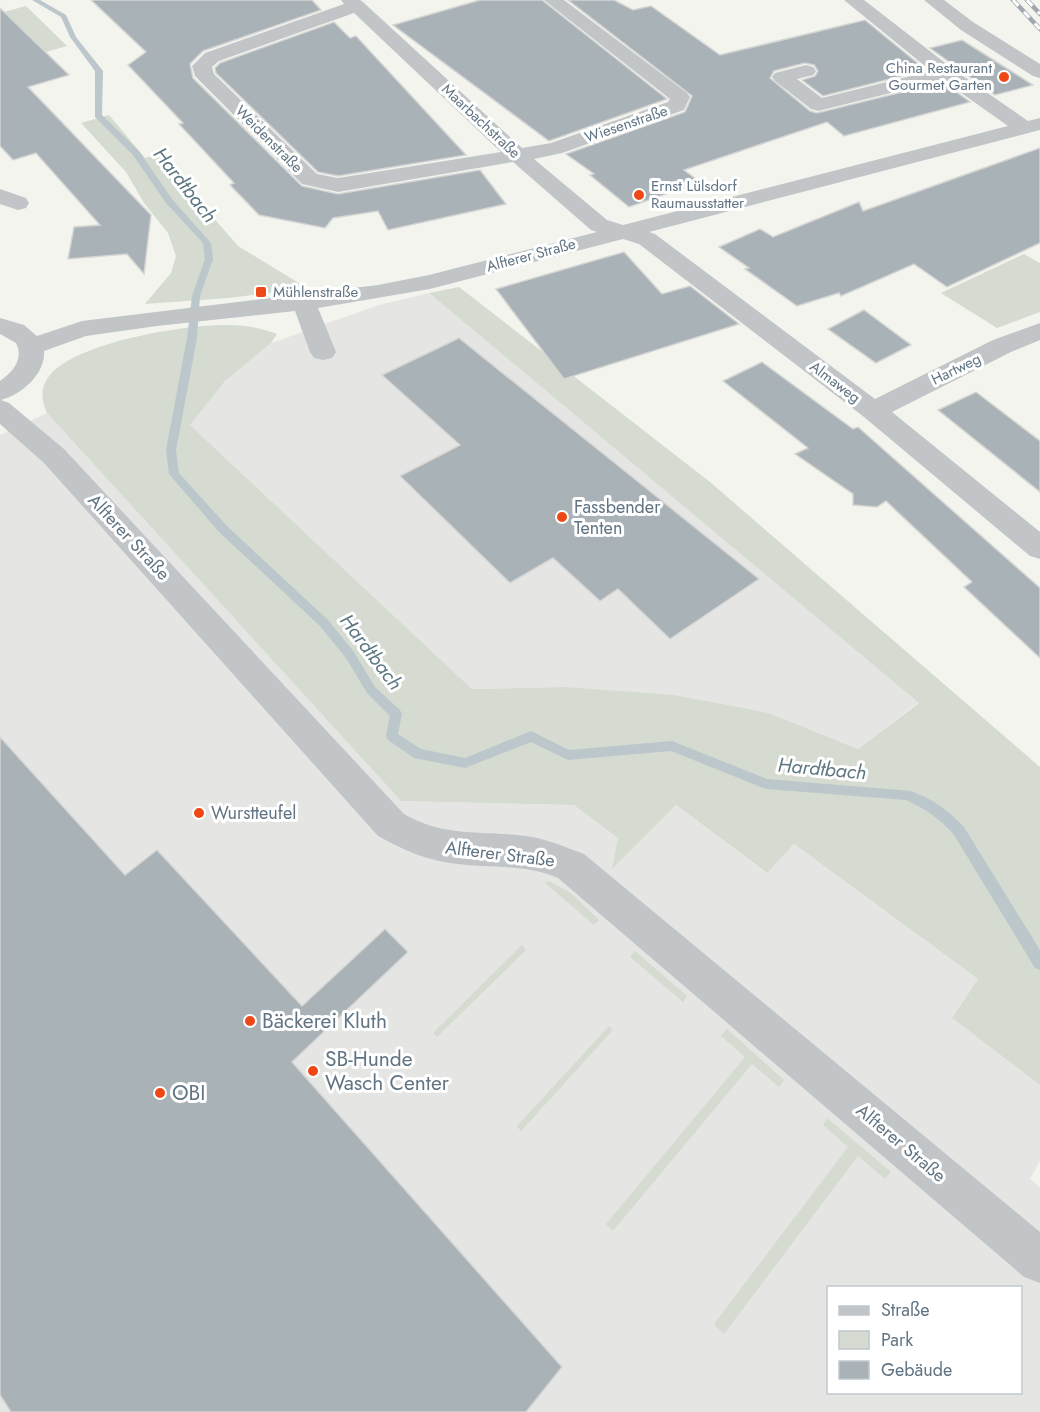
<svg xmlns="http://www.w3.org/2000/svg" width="1040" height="1412" font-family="Jost,sans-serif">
<rect width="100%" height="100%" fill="#f4f4ef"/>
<g fill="#e5e6e3" fill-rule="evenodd">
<polygon points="429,293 919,702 858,749 769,713 565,687 472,689 189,424 225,381 271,343 379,305"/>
<path d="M47 413 401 801 574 805 618 838 613 867 676 805 766 873 794 844 978 979 952 1018 1040 1085V1161L1030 1179 1040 1187V1412H0V435ZM828 1288H1020V1392H828Z"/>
</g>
<g fill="#d5dbd0">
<polygon points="26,6 67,46 18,60 0,13"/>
<polygon points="109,115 145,158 158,154 238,246 307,288 229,298 145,304 171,273 176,256 168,233 144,203 126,172 81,123"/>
<polygon points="1024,254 1040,263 1040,312 997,328 941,293"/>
<path d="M459 287 710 482 1040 767V1085L952 1018 978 979 794 844 767 873 676 805 612 869 618 838 574 805 401 801 47 413C41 399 40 387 50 375 77 342 187 324 228 325 245 325 261 328 277 334L271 343 225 381 190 425 472 689 565 687 674 695 769 713 858 749 919 703 429 293Z"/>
<polygon points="549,881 571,893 599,920 594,925 545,883"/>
<polygon points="522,945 526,950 437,1037 433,1033"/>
<polygon points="635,951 687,996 683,1002 630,957"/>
<polygon points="609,1026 613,1030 521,1131 517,1126"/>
<polygon points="727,1029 784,1080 779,1087 752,1064 613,1231 606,1224 745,1057 721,1036"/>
<polygon points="827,1118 891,1172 885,1179 858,1156 724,1334 714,1324 848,1147 823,1125"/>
</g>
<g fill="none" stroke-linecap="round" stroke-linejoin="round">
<path fill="#bcc7cc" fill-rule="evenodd" d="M32 0H40L66 15 76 37 103 71 102 115 139 151 172 199 211 243 213 259 200 296 197 338 176 450 179 473 227 526 328 620 354 652 375 687 400 710 402 714 398 734 421 749 465 758 531 731 569 750 672 741 767 779 911 791C934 800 947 809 964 827L1040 950V970L1035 968 954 835C940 819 926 809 906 800L766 789 671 751 568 760 531 742 465 768 414 758 388 740 386 736 390 716 367 693 346 658 320 626 219 532 169 474 166 450 187 338 192 296 205 259 203 243 166 203 133 155 95 117V71L70 37 61 17Z"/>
</g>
<g fill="#a9b2b7" stroke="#d5d5d3" stroke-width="1.5">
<polygon points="91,0 312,0 321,10 203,51 190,64 193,78 302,186 338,194 480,170 506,204 388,230 378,211 333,218 325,228 259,215 230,185 234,183 179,124 183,123 128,65 146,52"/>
<polygon points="480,0 542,0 667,99 549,141 393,25"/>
<polygon points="568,0 614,0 633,10 651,6 720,55 865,20 926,70 823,96 802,80 815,76 818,71 814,65 805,63 774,71 770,78 810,111 817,113 943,82 970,102 844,136 827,122 684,170 700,182 629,207 590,175 594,174 566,154 685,112 692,96"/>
<polygon points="0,8 69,75 28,87 151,215 144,274 127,254 68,259 74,227 100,225 36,153 13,160 0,146"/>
<polygon points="334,22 350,38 356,36 466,155 338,176 318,172 216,73 215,68 220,63"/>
<polygon points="962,40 1033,85 995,95 930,48"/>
<polygon points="1040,148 1040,243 947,287 914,264 841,296 839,293 797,306 745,269 749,268 719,247 760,229 773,237 859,202 863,211"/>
<polygon points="624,252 662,294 690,286 739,324 564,379 496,289"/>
<polygon points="864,310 911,345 876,363 828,329"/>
<polygon points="459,338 621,468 759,579 670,639 618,589 600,601 553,558 510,583 400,476 460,445 382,375"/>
<polygon points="762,362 853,429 858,427 1040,588 1040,658 964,587 972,582 886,501 877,507 853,505 853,494 795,454 808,448 723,381"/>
<polygon points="976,392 1040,441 1040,492 938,410"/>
<polygon points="0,737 125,875 157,850 302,1006 385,929 408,952 292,1062 562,1367 526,1412 11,1412 0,1395"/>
</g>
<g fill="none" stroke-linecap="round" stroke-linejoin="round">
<g fill="#c1c5c8" fill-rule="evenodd">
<path d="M341 0H360L363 2 522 148 551 143 668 102 670 99 544 0H564L687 93 690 97 684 110 562 153 534 159 607 220 623 225 1008 126 943 80 818 111 811 109 775 81 772 77 775 73 806 65 813 67 816 71 813 75 797 79 822 98 931 71 844 0H864L953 69 1028 121 1040 118V130L649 232 655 234 875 399 993 340 1040 323V340L1011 352 892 412 1040 532V559L1030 556 864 417 639 244 623 239 430 289 318 308 336 352 332 358 323 360 314 358 310 352 295 311 157 326 86 336 44 351C46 374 21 395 1 400L9 403 64 449 404 814C446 838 480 830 526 836 547 839 565 847 584 854L1040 1232V1283L1024 1277 558 878C526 864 491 868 457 864 428 861 403 850 378 836L44 463 0 424V381C13 372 24 359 16 343L0 334V318L24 325 37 336 82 321 378 285 429 275 597 232 591 230 513 162 338 192 302 184 195 76 192 66 205 53 344 4ZM354 13 501 152 338 178 317 174 214 74 212 67 219 61Z"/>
<polygon points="924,0 944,0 973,22 1040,64 1040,78 1033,76 961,30"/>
<polygon points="0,189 26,198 29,203 26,208 18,210 0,204"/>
</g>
<defs>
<g id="rail">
<polyline points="1013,0 1040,29"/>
<polyline points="1027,0 1040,14"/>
</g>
</defs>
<use href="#rail" stroke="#a1a8ad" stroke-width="4.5"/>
<use href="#rail" stroke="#fff" stroke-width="3" stroke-dasharray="8" stroke-linecap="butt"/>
</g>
<g fill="#ee4816" stroke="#fff" stroke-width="2">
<circle cx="1004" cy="77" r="6"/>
<circle cx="639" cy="195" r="6"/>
<rect x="255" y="286" width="12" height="12" rx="3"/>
<circle cx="562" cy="517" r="6"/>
<circle cx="199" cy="813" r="6"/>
<circle cx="250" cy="1021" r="6"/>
<circle cx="313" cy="1071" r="6"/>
<circle cx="160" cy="1093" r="6"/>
</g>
<g text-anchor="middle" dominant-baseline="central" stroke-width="6" stroke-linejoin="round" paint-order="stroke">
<g font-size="15" fill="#617483" stroke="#fff" text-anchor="start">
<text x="992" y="68" text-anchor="end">China Restaurant<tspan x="992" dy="17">Gourmet Garten</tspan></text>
<text x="651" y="186">Ernst Lülsdorf<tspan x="651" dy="17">Raumausstatter</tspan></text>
<text x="273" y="292">Mühlenstraße</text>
</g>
<g font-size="15" fill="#617483" stroke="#fff">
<text transform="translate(481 121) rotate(43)">Maarbachstraße</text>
<text transform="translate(626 124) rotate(-19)">Wiesenstraße</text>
<text transform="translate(269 139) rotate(45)">Weidenstraße</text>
<text transform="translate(531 255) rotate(-15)">Alfterer Straße</text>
<text transform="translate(956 369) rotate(-26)">Hartweg</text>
<text transform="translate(835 382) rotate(37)">Almaweg</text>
</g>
<g font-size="18" fill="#617483" stroke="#fff" text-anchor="start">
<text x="574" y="507">Fassbender<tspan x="574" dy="21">Tenten</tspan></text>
<text x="211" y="813">Wurstteufel</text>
</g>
<g font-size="18" fill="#617483" stroke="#fff">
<text transform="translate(129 537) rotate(47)">Alfterer Straße</text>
<text transform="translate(500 854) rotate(7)">Alfterer Straße</text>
<text transform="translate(901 1143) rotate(40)">Alfterer Straße</text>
</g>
<g font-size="20" font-style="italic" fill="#5c7780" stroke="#fff">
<text transform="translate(185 185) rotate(52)">Hardtbach</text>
<text transform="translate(371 652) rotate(53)">Hardtbach</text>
<text transform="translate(822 769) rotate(5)">Hardtbach</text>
</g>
<g font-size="21" fill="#617483" stroke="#fff" text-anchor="start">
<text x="262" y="1021">Bäckerei Kluth</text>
<text x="325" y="1059">SB-Hunde<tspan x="325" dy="24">Wasch Center</tspan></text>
<text x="172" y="1093">OBI</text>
</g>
</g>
<rect x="827" y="1286" width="195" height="108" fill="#ffffff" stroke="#c0c7cd" stroke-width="1.5"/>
<rect x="839" y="1306" width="30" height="9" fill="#c1c5c8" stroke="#c0c7cd" stroke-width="1.5"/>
<text x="881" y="1316" font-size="18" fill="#617483">Straße</text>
<rect x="839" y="1331" width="30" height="18" fill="#d5dbd0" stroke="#c0c7cd" stroke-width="1.5"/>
<text x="881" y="1346" font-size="18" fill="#617483">Park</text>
<rect x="839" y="1361" width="30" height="18" fill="#a9b2b7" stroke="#c0c7cd" stroke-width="1.5"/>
<text x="881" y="1376" font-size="18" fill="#617483">Gebäude</text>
</svg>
